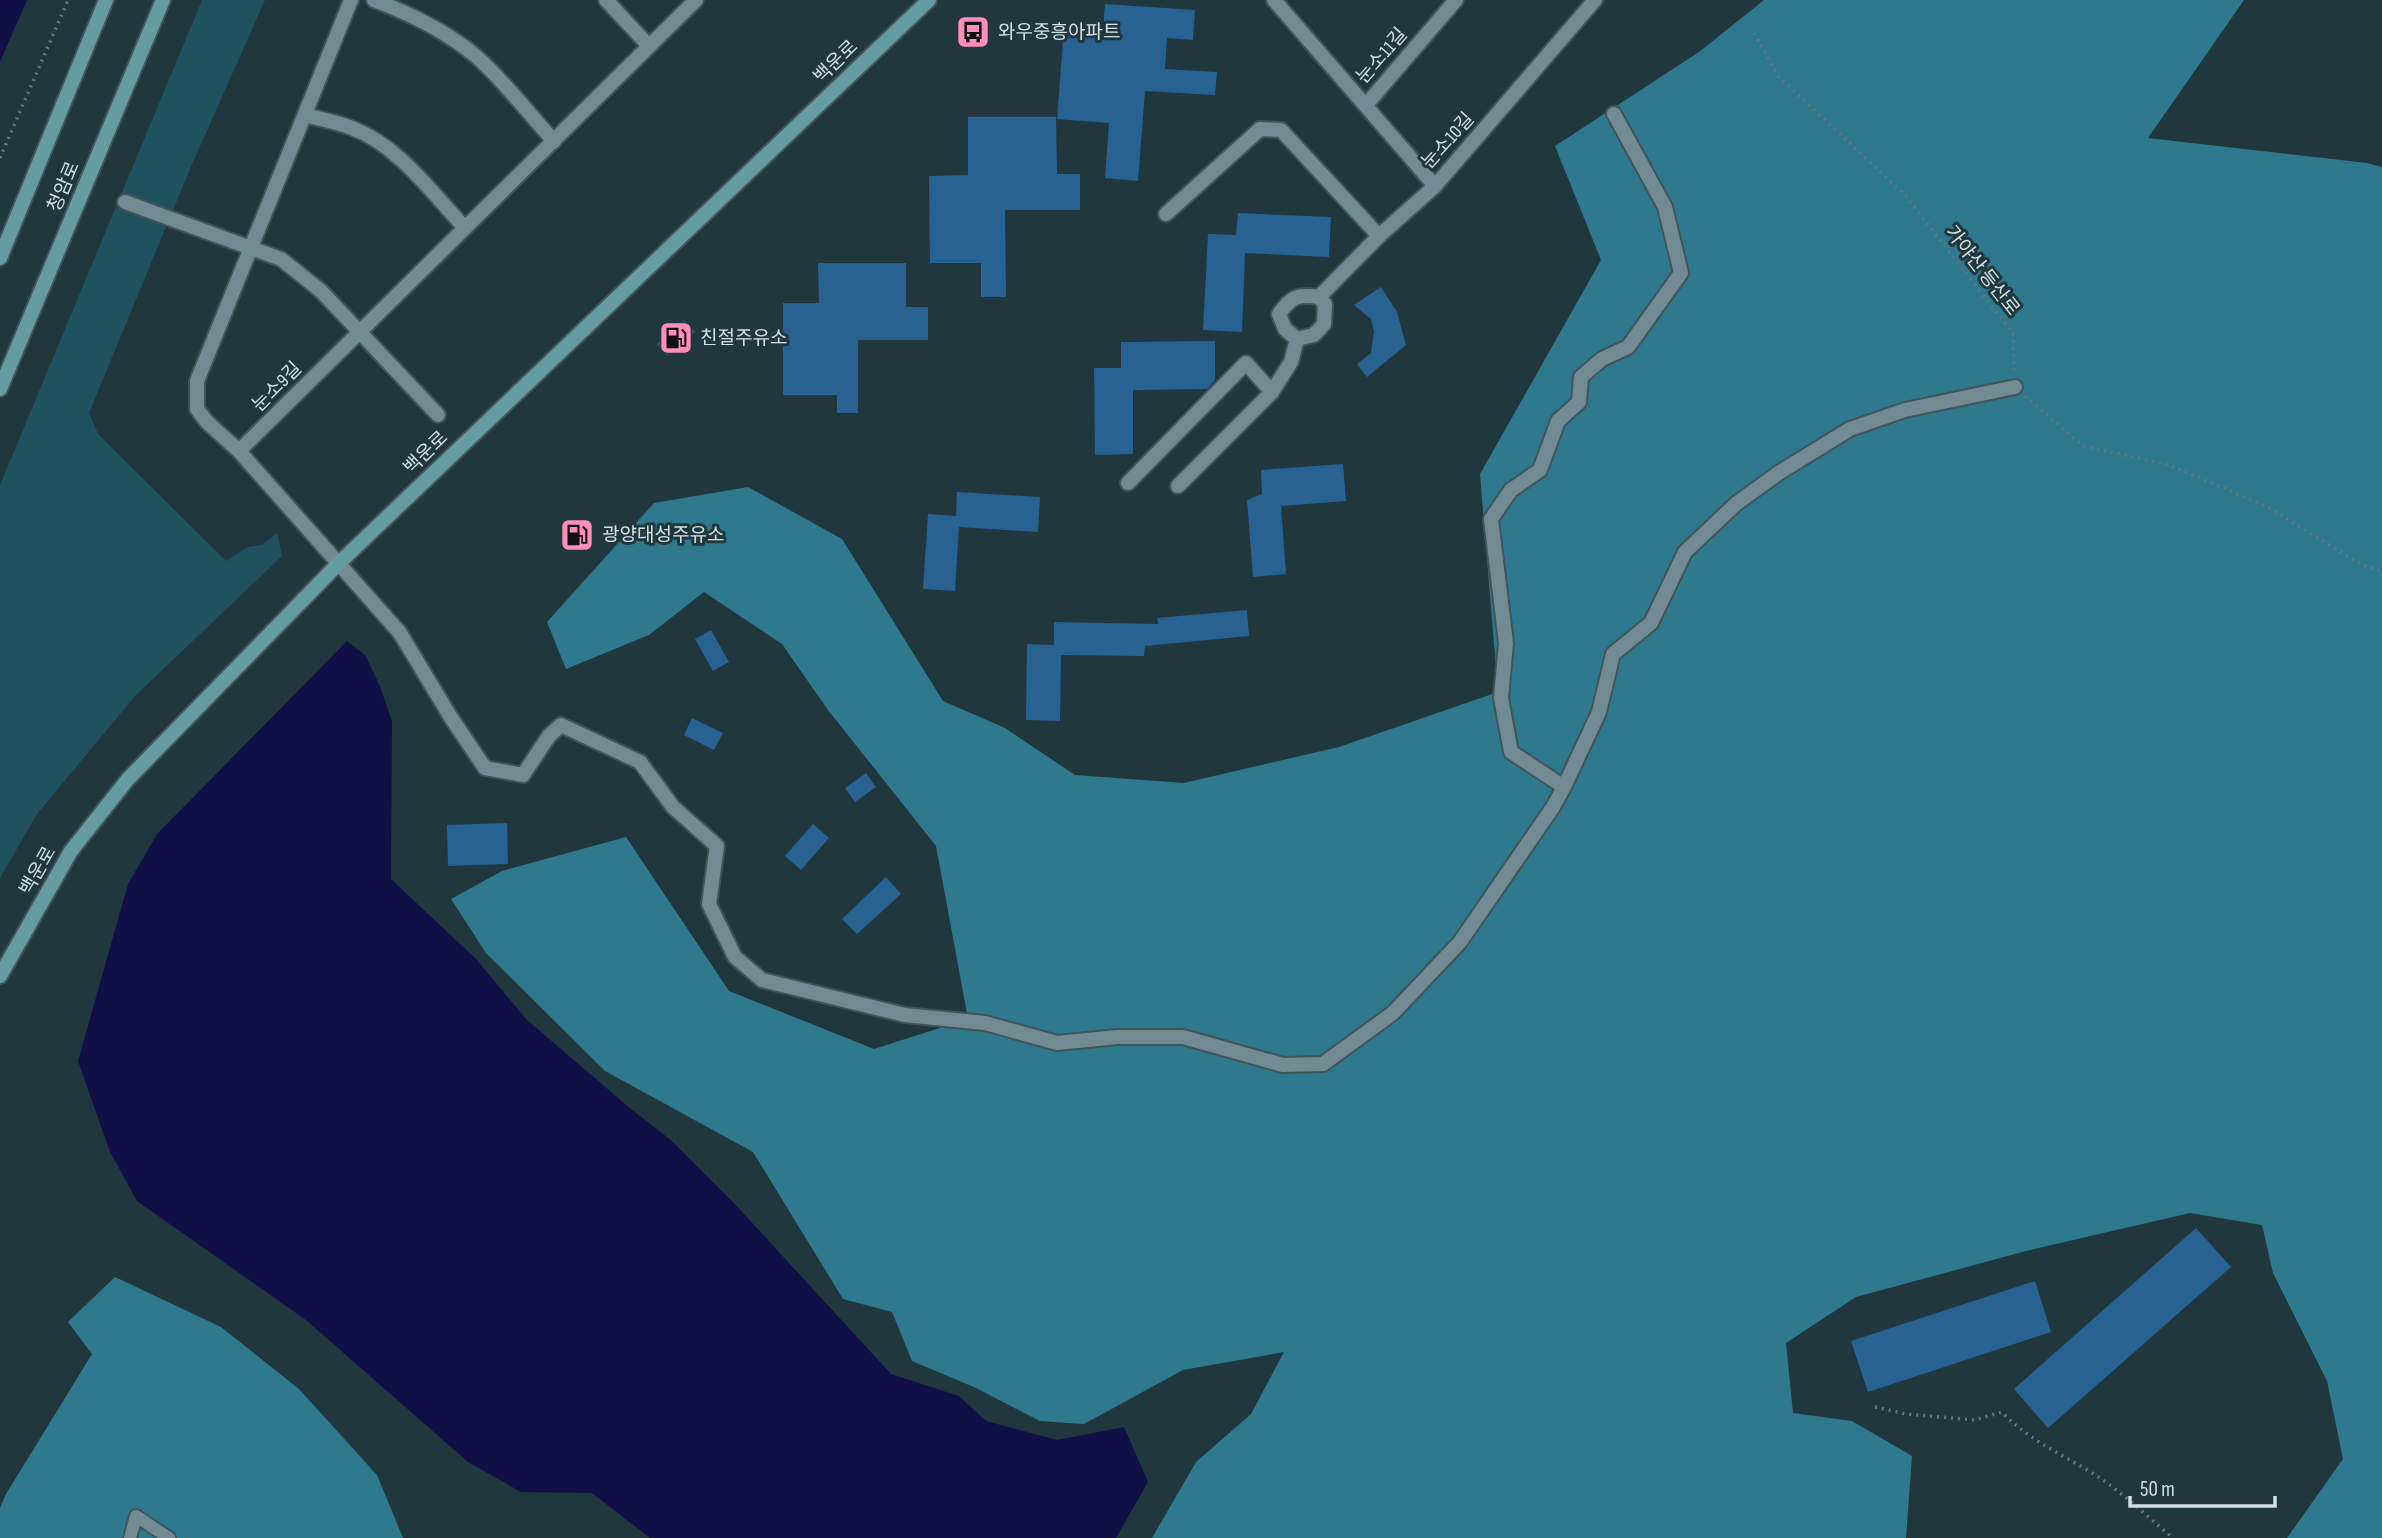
<svg xmlns="http://www.w3.org/2000/svg" width="2382" height="1538" font-family="'Sofia Sans Condensed','Noto Sans KR',sans-serif">
<rect width="100%" height="100%" fill="#21373e"/>
<polygon fill="#20515f" points="202,0 265,0 190,169 89,413 98,434 226,561 248,547 262,545 277,533 282,556 135,696 37,814 0,878 0,485"/>
<g fill="#2e798e">
<polygon points="1764,0 2244,0 2148,138 2367,163 2382,167 2382,1538 2287,1538 2343,1459 2327,1381 2273,1273 2262,1225 2190,1213 2026,1251 1856,1297 1786,1343 1793,1413 1852,1421 1912,1456 1906,1538 1152,1538 1196,1462 1251,1414 1284,1352 1183,1370 1084,1424 1040,1421 976,1388 912,1361 892,1312 843,1299 753,1152 605,1071 486,953 451,899 502,871 626,837 729,991 874,1049 968,1019 936,846 828,710 782,644 704,592 649,635 566,669 547,622 654,503 748,487 842,539 943,701 1005,728 1075,775 1184,783 1339,747 1498,692 1480,474 1601,260 1555,146 1699,52"/>
<polygon points="115,1277 221,1327 299,1389 377,1475 403,1538 0,1538 0,1508 6,1494 92,1354 68,1322"/>
</g>
<g fill="#101047">
<polygon points="0,0 27,0 0,62"/>
<polygon points="347,641 365,655 380,686 392,721 391,879 476,959 527,1020 631,1109 672,1141 733,1202 891,1374 959,1396 986,1421 1057,1440 1124,1427 1148,1482 1116,1538 650,1538 592,1493 521,1492 468,1462 306,1320 137,1201 110,1152 78,1061 128,884 157,834"/>
</g>
<g fill="#276293">
<polygon points="1105,4 1195,10 1193,40 1167,38 1165,69 1217,72 1215,95 1145,91 1138,181 1105,178 1109,123 1057,119 1064,28 1103,30"/>
<polygon points="968,117 1056,117 1057,174 1080,174 1080,210 1005,210 1006,297 981,297 981,263 930,263 929,176 968,175"/>
<polygon points="1238,213 1331,217 1329,257 1245,253 1242,332 1203,330 1208,234 1236,235"/>
<polygon points="818,263 906,263 906,307 928,307 928,340 858,340 858,413 837,413 837,395 783,395 783,303 819,303"/>
<polygon points="1381,287 1397,312 1406,345 1367,377 1357,364 1371,353 1374,332 1371,319 1354,305"/>
<polygon points="684,320 695,332 667,356 657,344"/>
<polygon points="1215,341 1215,380 1207,389 1133,390 1133,454 1095,455 1094,368 1121,368 1121,342"/>
<polygon points="1343,464 1346,501 1281,506 1286,574 1253,577 1247,500 1262,494 1261,470"/>
<polygon points="957,492 1040,497 1038,532 959,527 955,591 923,589 928,514 956,516"/>
<polygon points="1247,610 1249,636 1145,646 1144,656 1061,655 1060,721 1026,720 1027,644 1054,645 1054,622 1158,624 1157,618"/>
<polygon points="711,630 729,662 713,671 695,639"/>
<polygon points="692,718 723,733 714,750 684,735"/>
<polygon points="866,773 876,787 855,802 845,788"/>
<polygon points="507,823 508,864 448,866 447,825"/>
<polygon points="813,824 829,838 801,870 785,856"/>
<polygon points="886,877 901,894 857,934 842,919"/>
<polygon points="2196,1228 2231,1267 2048,1428 2014,1389"/>
<polygon points="2035,1281 2051,1332 1868,1392 1851,1341"/>
</g>
<g fill="none" stroke-linecap="round" stroke-linejoin="round">
<defs>
<polyline id="lane" points="130,1538 136,1516 169,1538"/>
<g id="street">
<polyline points="351,0 197,381 197,409 207,422 239,451 400,633 450,716 485,768 523,775 549,736 561,725 640,762 673,807 717,846 709,904 735,957 762,980 905,1015 985,1023 1057,1043 1117,1037 1183,1037 1283,1065 1323,1064 1393,1013 1460,942 1553,807 1564,787 1511,752 1501,698 1506,643 1491,519 1511,490 1540,470 1558,421 1579,402 1581,377 1602,359 1628,347 1681,273 1665,207 1614,114"/>
<path d="M374 0C411 14 446 31 477 57 505 82 528 113 554 141"/>
<polyline points="606,0 649,46"/>
<polyline points="1274,0 1435,186"/>
<polyline points="1366,105 1456,0"/>
<path d="M305 115C320 119 337 122 352 128 399 146 432 193 465 228"/>
<polyline points="125,202 281,259 321,291 438,415"/>
<polyline points="1166,214 1260,129 1281,130 1379,236"/>
<path d="M1319 297 1325 304 1324 324 1314 335 1297 339 1285 329 1279 314C1291 297 1297 294 1319 297L1379 236 1435 186 1595 0"/>
<polyline points="239,451 696,0"/>
<polyline points="1128,483 1246,363 1272,392"/>
<polyline points="1178,486 1272,392 1291,362 1297,339"/>
<polyline points="1564,787 1599,712 1613,654 1651,623 1685,552 1737,503 1780,472 1850,429 1905,410 2015,387"/>
</g>
<g id="secondary">
<polyline points="0,258 106,0"/>
<polyline points="0,389 163,0"/>
<polyline points="0,976 71,851 128,779 338,564 929,0"/>
</g>
</defs>
<use href="#lane" stroke="#41545a" stroke-width="16"/>
<use href="#street" stroke="#41545a" stroke-width="18"/>
<use href="#secondary" stroke="#41545a" stroke-width="18"/>
<g stroke="#65787e" stroke-width="3.5" stroke-dasharray="2 5" stroke-linecap="butt">
<polyline points="1754,33 1778,76 1904,194 2013,333 2014,372"/>
<polyline points="0,158 68,0"/>
<polyline points="2025,396 2083,446 2169,465 2268,507 2357,562 2382,572"/>
<path d="M1875 1407 1906 1414 1974 1420 2002 1412C2029 1441 2064 1455 2097 1476 2124 1494 2148 1517 2173 1538"/>
</g>
<use href="#lane" stroke="#728a93" stroke-width="12"/>
<use href="#street" stroke="#728a93" stroke-width="14"/>
<use href="#secondary" stroke="#649ca1" stroke-width="14"/>
</g>
<defs>
<symbol id="bus-square" viewBox="-11 -11 22 22"><rect x="-9" y="-9" width="18" height="18" rx="4" fill="#ff8ebb" stroke="#21373e"/><path d="M-5-6H5V4H4V6H2V4H-2V6H-4V4H-5ZM-3.5-4V0h7V-4ZM-3.5 1.2v1.5H-2V1.2ZM2 1.2v1.5H3.5V1.2Z" fill="#111"/></symbol>
<symbol id="fuel-square" viewBox="-11 -11 22 22"><rect x="-9" y="-9" width="18" height="18" rx="4" fill="#ff8ebb" stroke="#21373e"/><path d="M-5.5-6h7V0h2V4h1.3V-2.5L3-4.5l.8-.8L6-3V5H2.5V1h-1V6h-7ZM-4.2-4.7v3.2H.2V-4.7Z" fill="#111"/></symbol>
</defs>
<g fill-rule="evenodd">
<use href="#bus-square" x="954" y="13" width="38" height="38"/>
<use href="#fuel-square" x="657" y="319" width="38" height="38"/>
<use href="#fuel-square" x="558" y="516" width="38" height="38"/>
</g>
<g text-anchor="middle" dominant-baseline="central" stroke-width="6" stroke-linejoin="round" paint-order="stroke">
<g font-size="19" fill="#d3e0e4" stroke="#21373e" text-anchor="start">
<text x="998" y="32">와우중흥아파트</text>
<text x="700" y="338">친절주유소</text>
<text x="602" y="535">광양대성주유소</text>
</g>
<g font-size="19" fill="#d3e0e4" stroke="#21373e">
<text transform="translate(1382 56) rotate(-49)">눈소11길</text>
<text transform="translate(836 62) rotate(-44)">백운로</text>
<text transform="translate(1448 141) rotate(-48)">눈소10길</text>
<text transform="translate(64 187) rotate(-67)">청암로</text>
<text transform="translate(1982 271) rotate(52)">가야산 등산로</text>
<text transform="translate(277 387) rotate(-45)">눈소9길</text>
<text transform="translate(426 453) rotate(-44)">백운로</text>
<text transform="translate(38 871) rotate(-60)">백운로</text>
</g>
</g>
<path d="M2130 1496v10h145v-10" fill="none" stroke="#d3e0e4" stroke-width="3.5"/>
<text x="2140" y="1496" font-size="21" fill="#d3e0e4" stroke="#21373e" stroke-width="5" paint-order="stroke">50 m</text>
</svg>
